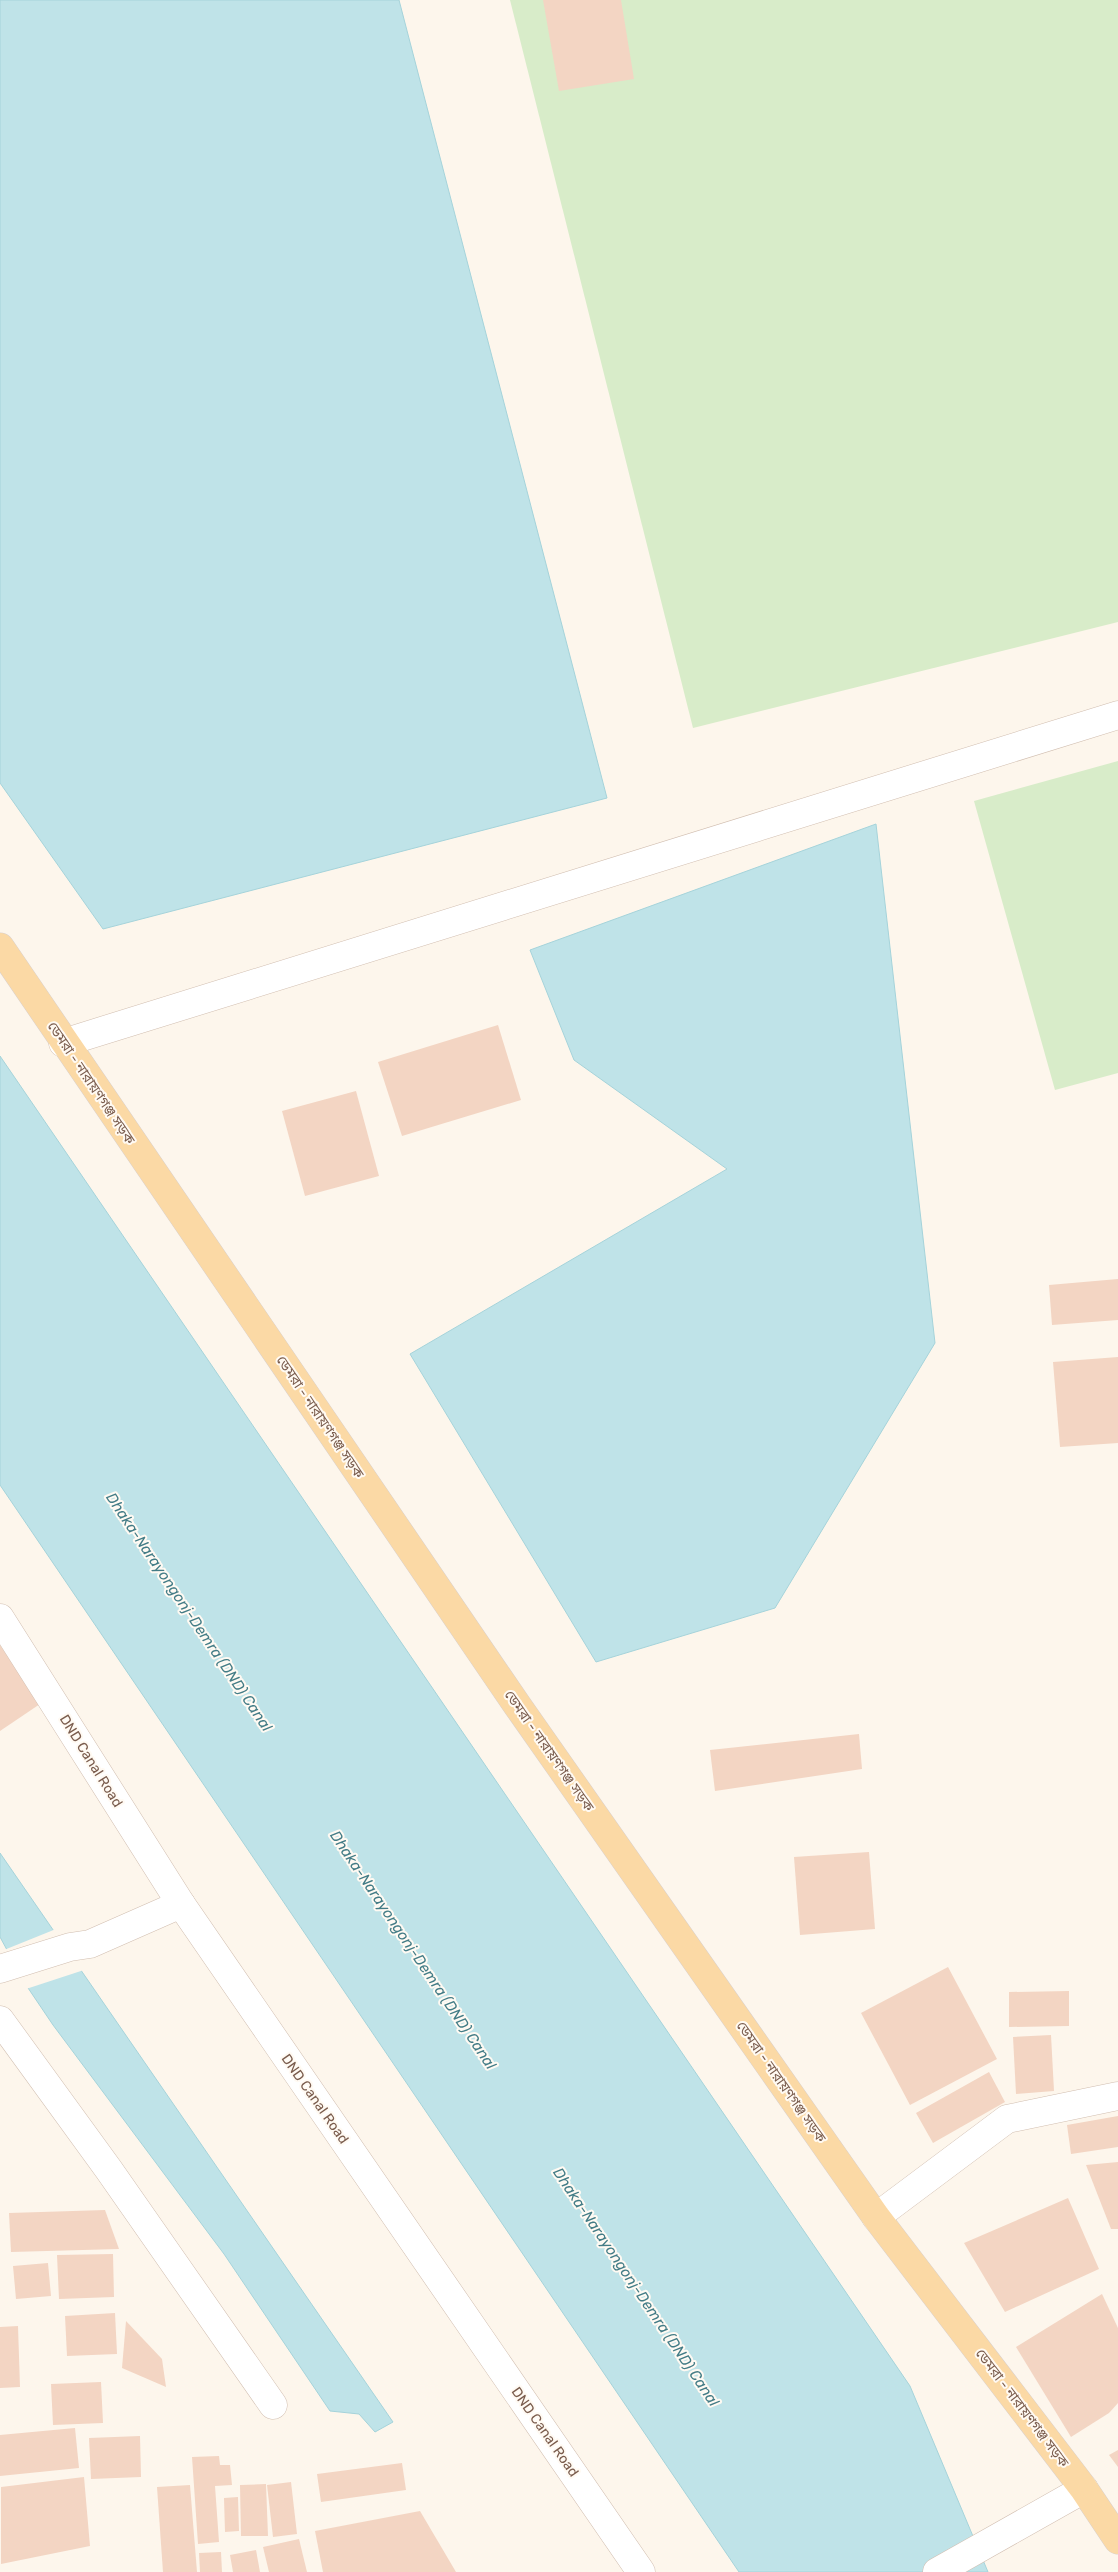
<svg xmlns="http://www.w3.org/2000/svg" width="1118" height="2572" font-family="Rubik,'Noto Sans Bengali',sans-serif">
<rect width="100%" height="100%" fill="#fdf6ec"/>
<g fill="#d8ecc9">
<polygon points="510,0 1118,0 1118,622 693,728"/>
<polygon points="1118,761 1118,1073 1055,1090 974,801"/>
</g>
<g fill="#bfe3e8" stroke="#a5d3da">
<polygon points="0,0 399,0 607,798 103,929 0,783"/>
<polygon points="876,824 935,1343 775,1608 596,1662 410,1354 727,1169 574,1060 530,950"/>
<polygon points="0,1056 910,2386 988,2572 739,2572 0,1485"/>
<polygon points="0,1853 393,2422 375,2432 359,2414 330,2411 224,2254 53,2025 26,1985 0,1937"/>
</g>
<polygon fill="#fdf6ec" points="56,1929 84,1970 26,1989 4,1950"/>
<g fill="#f3d5c3">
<polygon points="543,0 621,0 634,79 559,91"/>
<polygon points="498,1025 521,1100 402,1136 378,1062"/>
<polygon points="356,1091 379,1176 305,1196 282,1111"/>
<polygon points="1118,1279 1118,1320 1052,1325 1049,1285"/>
<polygon points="1118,1357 1118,1443 1060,1447 1053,1362"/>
<polygon points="0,1645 40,1704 0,1731"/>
<polygon points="859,1734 862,1769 715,1791 710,1750"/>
<polygon points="869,1852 875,1929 800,1935 794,1857"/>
<polygon points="948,1967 997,2059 910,2105 861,2013"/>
<polygon points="1069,1991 1069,2026 1009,2027 1009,1992"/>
<polygon points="1051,2035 1054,2091 1016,2094 1013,2037"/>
<polygon points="989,2072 1005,2102 933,2143 916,2113"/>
<polygon points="1118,2116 1118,2147 1071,2154 1067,2125"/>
<polygon points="1118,2162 1118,2229 1111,2229 1086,2165"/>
<polygon points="1068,2198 1099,2269 1005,2312 964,2243"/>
<polygon points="105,2210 119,2249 11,2252 9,2213"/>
<polygon points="113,2254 114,2297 59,2299 57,2255"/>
<polygon points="48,2263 51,2296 16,2299 13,2266"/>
<polygon points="1102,2294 1118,2328 1118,2403 1109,2413 1071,2437 1016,2347"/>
<polygon points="115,2313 117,2354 67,2356 65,2316"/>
<polygon points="126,2321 162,2359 166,2387 122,2368"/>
<polygon points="18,2326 20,2387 0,2388 0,2327"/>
<polygon points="101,2382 103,2423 53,2425 51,2384"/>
<polygon points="75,2428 79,2468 0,2476 0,2435"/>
<polygon points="140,2436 141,2477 91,2479 89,2438"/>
<polygon points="1118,2450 1118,2467 1109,2455"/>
<polygon points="219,2456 220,2465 230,2465 232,2485 215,2486 219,2542 198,2544 192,2457"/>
<polygon points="402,2463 406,2490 321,2502 317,2474"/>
<polygon points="84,2477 90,2546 1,2564 1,2487"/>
<polygon points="291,2482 297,2534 273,2537 267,2485"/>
<polygon points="266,2484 268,2536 241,2536 240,2485"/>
<polygon points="190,2485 197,2572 163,2572 157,2487"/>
<polygon points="238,2497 239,2531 225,2532 224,2498"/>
<polygon points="420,2511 456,2572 323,2572 315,2531"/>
<polygon points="299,2539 307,2572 269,2572 263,2547"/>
<polygon points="256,2550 260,2572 233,2572 230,2555"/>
<polygon points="221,2552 222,2572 200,2572 199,2553"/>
</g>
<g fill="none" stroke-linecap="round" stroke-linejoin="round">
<defs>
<g id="minor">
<polyline points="63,1043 1118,715"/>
<polyline points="0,1618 181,1904 641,2572"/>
<polyline points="0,1969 70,1947 90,1944 181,1904"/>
<polyline points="0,2020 109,2170 273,2405"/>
<polyline points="876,2217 1007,2119 1118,2096"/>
<polyline points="937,2572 1084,2489"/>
</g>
<polyline id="primary" points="0,947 517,1705 876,2217 1084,2489 1118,2540"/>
</defs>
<use href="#minor" stroke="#d1beb0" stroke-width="29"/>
<use href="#primary" stroke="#dad1cd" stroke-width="29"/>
<use href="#minor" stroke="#fff" stroke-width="28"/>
<use href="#primary" stroke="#fbd9a5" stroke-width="28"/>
</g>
<g text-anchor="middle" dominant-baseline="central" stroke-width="4" stroke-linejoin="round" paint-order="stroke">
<g font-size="14" fill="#7a5c4d" stroke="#fffaf3">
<text transform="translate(91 1083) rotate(56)">ডেমরা - নারায়ণগঞ্জ সড়ক</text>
<text transform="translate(320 1417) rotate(56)">ডেমরা - নারায়ণগঞ্জ সড়ক</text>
<text transform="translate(549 1751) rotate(55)">ডেমরা - নারায়ণগঞ্জ সড়ক</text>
<text transform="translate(91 1761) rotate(58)">DND Canal Road</text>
<text transform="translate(781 2082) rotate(55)">ডেমরা - নারায়ণগঞ্জ সড়ক</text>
<text transform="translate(315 2099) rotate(55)">DND Canal Road</text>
<text transform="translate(1022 2408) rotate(53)">ডেমরা - নারায়ণগঞ্জ সড়ক</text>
<text transform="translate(545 2432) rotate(55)">DND Canal Road</text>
</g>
<g font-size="15" font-style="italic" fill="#437c86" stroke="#fffaf3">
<text transform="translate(189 1612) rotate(56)">Dhaka-Narayongonj-Demra (DND) Canal</text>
<text transform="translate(413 1950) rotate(56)">Dhaka-Narayongonj-Demra (DND) Canal</text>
<text transform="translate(636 2287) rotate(56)">Dhaka-Narayongonj-Demra (DND) Canal</text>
</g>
</g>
</svg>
